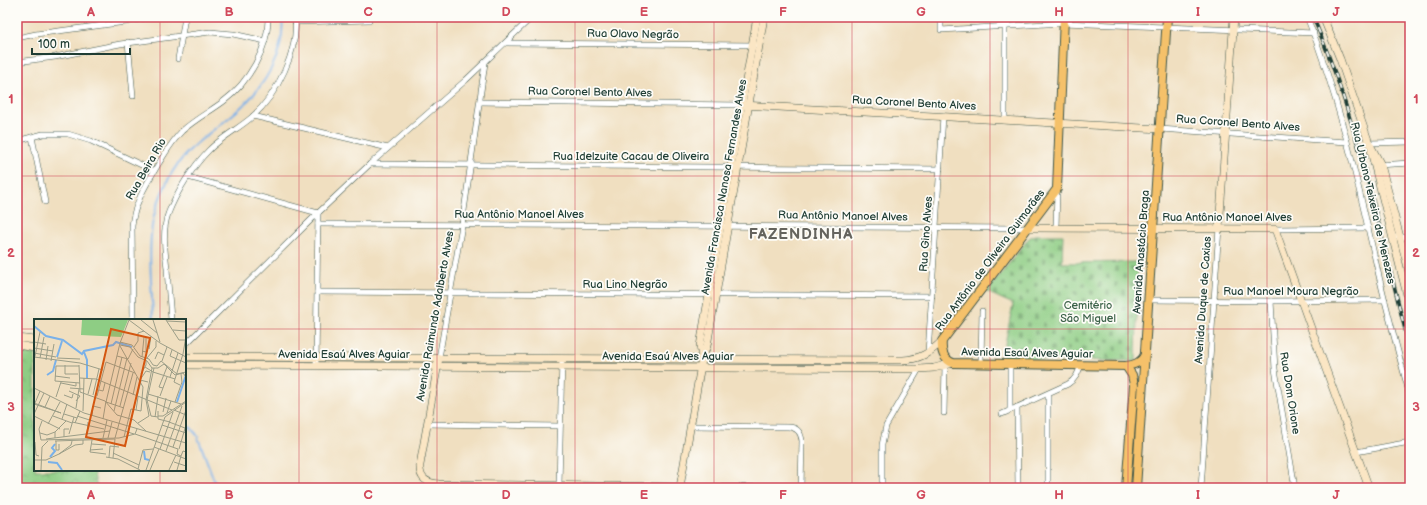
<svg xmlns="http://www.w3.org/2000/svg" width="1427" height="505" font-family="'Balsamiq Sans',sans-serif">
<defs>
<pattern id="cemetery-stones" width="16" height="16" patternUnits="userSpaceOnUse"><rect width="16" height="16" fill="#8ecd84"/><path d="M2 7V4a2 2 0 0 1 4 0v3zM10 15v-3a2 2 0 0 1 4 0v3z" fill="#73a86d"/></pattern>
<pattern id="park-crowns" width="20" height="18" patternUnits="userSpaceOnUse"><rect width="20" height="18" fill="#8ecd84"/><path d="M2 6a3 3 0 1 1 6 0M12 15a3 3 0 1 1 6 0" fill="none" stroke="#73a86d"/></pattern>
</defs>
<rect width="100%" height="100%" fill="#fdfcf7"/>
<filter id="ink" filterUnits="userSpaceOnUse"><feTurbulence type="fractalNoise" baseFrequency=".025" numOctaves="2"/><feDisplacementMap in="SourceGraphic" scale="8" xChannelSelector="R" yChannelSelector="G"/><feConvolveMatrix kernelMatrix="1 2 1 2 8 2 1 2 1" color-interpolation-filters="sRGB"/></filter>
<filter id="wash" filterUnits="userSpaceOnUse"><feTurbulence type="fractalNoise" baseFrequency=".012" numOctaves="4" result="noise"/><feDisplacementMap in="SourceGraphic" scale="16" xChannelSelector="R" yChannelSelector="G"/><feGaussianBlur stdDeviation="0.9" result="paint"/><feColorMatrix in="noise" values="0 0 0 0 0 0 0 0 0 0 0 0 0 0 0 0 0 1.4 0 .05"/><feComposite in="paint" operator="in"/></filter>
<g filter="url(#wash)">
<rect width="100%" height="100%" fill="#f0dfc0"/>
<polygon fill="url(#cemetery-stones)" stroke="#56855c" points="1035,235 1063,235 1062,263 1138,262 1136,361 1002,359 1013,304 987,292 1029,238"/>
<polygon fill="url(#park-crowns)" stroke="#56855c" points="17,350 35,353 35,470 93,470 97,488 17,488"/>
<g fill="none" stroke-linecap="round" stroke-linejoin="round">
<g stroke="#7ab1e9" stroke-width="2">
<path d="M153 320C152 289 148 256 152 226 154 210 161 194 168 180 185 146 211 134 238 110 264 88 286 52 282 17"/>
<polyline points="185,425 191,428 197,435 217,488"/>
</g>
</g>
</g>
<g filter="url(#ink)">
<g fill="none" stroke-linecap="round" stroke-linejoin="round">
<defs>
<g id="street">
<polyline points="941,17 941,30 1064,23 1314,33"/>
<path d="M1307 17C1339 97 1357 180 1376 263 1386 308 1398 352 1410 396"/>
<polyline points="295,22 369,20"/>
<polyline points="17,38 36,34 126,22 148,17"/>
<polyline points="128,42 133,96"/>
<polyline points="506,43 755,45"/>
<polyline points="178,59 185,17"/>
<polyline points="17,62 55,57 120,44 210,32 233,34 265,41"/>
<polyline points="480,102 742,105"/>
<polyline points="253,116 388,148"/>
<polyline points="1005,119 1005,26"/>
<polyline points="1160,129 1347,142"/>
<polyline points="17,133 19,140"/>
<polyline points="32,137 45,202"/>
<polyline points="17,141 43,134 68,134 91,141 154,171"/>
<polyline points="1369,143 1410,142"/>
<polyline points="370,164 940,169"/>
<polyline points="1378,165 1410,163"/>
<polyline points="188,177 318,213 316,365"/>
<polyline points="318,224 1028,228"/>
<polyline points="1056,228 1057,190"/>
<polyline points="1275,229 1368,228"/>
<polyline points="1392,237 1410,237"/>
<polyline points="317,292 932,296"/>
<polyline points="1149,300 1271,301 1385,300"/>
<polyline points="1271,301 1275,369 1295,488"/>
<path d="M133 320 132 226C134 203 147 183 159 163 166 152 173 140 182 131 195 119 211 111 224 101 248 83 269 48 268 17"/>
<path d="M171 320C170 303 168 286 167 268 165 251 162 231 168 214 176 193 193 166 209 150 222 137 238 129 252 117 277 95 299 50 295 17"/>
<polyline points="185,345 318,213 370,164 466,80 532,17"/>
<polyline points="928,353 943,116"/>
<polyline points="439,358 462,225 485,63"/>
<polyline points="981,363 982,311"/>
<polyline points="1010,364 1010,410"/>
<polyline points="1017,407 1018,488"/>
<polyline points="944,413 945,365"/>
<path d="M1002 414 1068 384C1076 379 1078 373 1081 365"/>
<polyline points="427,424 560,426"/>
<path d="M690 426 788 427C797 427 801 432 802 441L801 487"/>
<polyline points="1356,452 1410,442"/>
<polyline points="559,485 562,358"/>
<polyline points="679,488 680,487 882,488"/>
<polyline points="882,488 882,445 886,426 919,369"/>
<polyline points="1048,488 1048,394"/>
<polyline points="1201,488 1219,228"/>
</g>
<g id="secondary">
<polyline points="1323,17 1340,59 1369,143 1381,165 1410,275"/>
<polyline points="742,105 1160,129"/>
<polyline points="1371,151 1410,307"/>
<polyline points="1029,228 1275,229 1369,488"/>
<polyline points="1219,228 1234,17"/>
<polyline points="17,338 35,340"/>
<polyline points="17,345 35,348"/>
<path d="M185 357 903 360C920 359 930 353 942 341"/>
<polyline points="702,357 700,346 757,17"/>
<path d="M439 358 420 465C419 479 427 483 439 484L680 487 702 359 707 346 764 17"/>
<polyline points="185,365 919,369 934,368 953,363"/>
</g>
<g id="primary">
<path d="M1064 17 1057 189 942 341C941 351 943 359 953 363L1126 366C1134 365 1141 363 1145 355"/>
<polyline points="1126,366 1132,375 1134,385 1126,488"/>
<polyline points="1136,488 1167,17"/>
</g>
</defs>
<use href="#street" stroke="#3e5549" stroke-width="6"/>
<use href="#secondary" stroke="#3e5549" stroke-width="8"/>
<use href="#primary" stroke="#3e5549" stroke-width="10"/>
<use href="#street" stroke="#fff" stroke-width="5"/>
<use href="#secondary" stroke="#fbe6c4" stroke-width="7"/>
<use href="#primary" stroke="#f5c16b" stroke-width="8"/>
<defs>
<path id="rail" d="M1313 17C1359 123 1381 238 1410 349"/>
</defs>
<use href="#rail" stroke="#1f3d34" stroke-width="3.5"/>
<use href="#rail" stroke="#fdfcf7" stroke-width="2" stroke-dasharray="6" stroke-linecap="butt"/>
</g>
</g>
<path fill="none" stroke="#d1495b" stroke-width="1" stroke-opacity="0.55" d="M160 17V320M299 17V488M437 17V488M575 17V488M714 17V488M852 17V488M990 17V488M1128 17V488M1267 17V488M17 176H1410M17 329H35M185 329H1410M160 470V488"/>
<g text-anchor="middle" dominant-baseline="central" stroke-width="3.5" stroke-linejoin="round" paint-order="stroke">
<g font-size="11" fill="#1f3d34" stroke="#fdfcf7">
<text transform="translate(633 34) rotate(1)">Rua Olavo Negrão</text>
<text transform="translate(590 92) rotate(1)">Rua Coronel Bento Alves</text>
<text transform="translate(914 103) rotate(3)">Rua Coronel Bento Alves</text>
<text transform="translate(1238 123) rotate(4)">Rua Coronel Bento Alves</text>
<text x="631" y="156">Rua Idelzuite Cacau de Oliveira</text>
<text transform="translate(146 169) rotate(-60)">Rua Beira Rio</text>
<text transform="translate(724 187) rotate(-80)">Avenida Francisca Nanosa Fernandes Alves</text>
<text transform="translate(1373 203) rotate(77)">Rua Urbano Teixeira de Menezes</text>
<text x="519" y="214">Rua Antônio Manoel Alves</text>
<text transform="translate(843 216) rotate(1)">Rua Antônio Manoel Alves</text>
<text x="1227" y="217">Rua Antônio Manoel Alves</text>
<text transform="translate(926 234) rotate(-86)">Rua Gino Alves</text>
<text transform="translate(1141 252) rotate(-86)">Avenida Anastácio Braga</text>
<text transform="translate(990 260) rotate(-53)">Rua Antônio de Oliveira Guimarães</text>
<text x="625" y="284">Rua Lino Negrão</text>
<text x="1291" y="291">Rua Manoel Moura Negrão</text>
<text transform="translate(1203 300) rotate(-86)">Avenida Duque de Caxias</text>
<text transform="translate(435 316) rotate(-80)">Avenida Raimundo Adalberto Alves</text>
<text transform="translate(1027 353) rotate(1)">Avenida Esaú Alves Aguiar</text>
<text x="344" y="354">Avenida Esaú Alves Aguiar</text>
<text x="668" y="356">Avenida Esaú Alves Aguiar</text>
<text transform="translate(1290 393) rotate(81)">Rua Dom Orione</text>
</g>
<g font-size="11" fill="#3b6148" stroke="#fdfcf7">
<text x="1088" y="305">Cemitério<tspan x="1088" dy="13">São Miguel</tspan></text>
</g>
<g font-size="15" font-weight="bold" letter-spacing="1" fill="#65645e" stroke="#fdfcf7">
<text x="801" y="234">FAZENDINHA</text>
</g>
</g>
<g transform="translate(34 319)">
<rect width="152" height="152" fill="#f0dfc0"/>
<path d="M48 1H94L87 18 47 16Z" fill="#8ecd84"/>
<path fill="none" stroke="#7ab1e9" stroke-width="2" d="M0 7 12 17 29 21 48 35 50 32 79 26 82 23 98 28M50 33 53 41V59M23 38 28 22M13 56 19 52 22 41M143 83 152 56M110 132 111 140 115 141M16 138 21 132 18 129 21 125M14 143 23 144 28 151"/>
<path fill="none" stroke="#9c9e88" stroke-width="1" d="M107 1 123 14M119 1 126 23M132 1 145 21H152M133 2 152 3M139 11 152 12M0 23 12 25M86 23 98 26 106 37 115 40 119 46 123 47 127 42 143 55 152 53M86 26 96 28 104 38 113 42 118 49H124L130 45 141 56 149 54 152 58M86 27 109 68 107 92 97 90 90 118M100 28 104 22V14L110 12M0 29 19 32M115 30 117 17M138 31 136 37 152 44M108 32 112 33V18M0 34 22 38M83 37 94 40 99 30M0 38 46 44 69 51M108 38 110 18M6 39 10 18M23 39 46 40M113 39 122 28V22M121 40 124 33 130 36M12 41 14 27M0 42 6 13M17 42 20 25M128 42 133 28M31 46V55H44M45 46 46 73 71 82M45 47H22L21 62 46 64M111 48 119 53 141 60M120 49 113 81 117 97 124 98M107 55 112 46V41M21 57 36 59M136 58 144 34M46 59 62 60 138 91M114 63 106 61 112 52 116 53M27 64 42 67V64M146 66 140 63 149 35 152 17M0 69 50 94 152 124M36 69 50 70M129 69 125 68 133 48M65 71 69 72 71 64M35 72 46 77 42 82M54 75 58 60M114 75 147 85M30 76 38 79 39 75M59 76 65 50M99 76 103 58M63 77 72 43 101 54M126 77 133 58M22 78 27 63M103 78 107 62M71 82 83 96 100 101 112 112M72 83 90 89M72 83 86 24 95 1 126 24 152 38M141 83 148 63 147 55M0 84 27 94 0 85M1 84 6 72M77 85 88 38M86 87 97 44M11 88 16 77M42 89 45 70M102 91 104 78M140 91 152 96M49 92 50 59M80 92 93 39M124 92V100L136 103M129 93 132 79M133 94 137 82M0 95 10 74M30 95 43 99M0 97 26 110M19 97 38 104M43 97 100 115M58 97 59 87 67 89M124 97H129L152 82M121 98 124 77M28 100 33 85M69 100 72 82M8 102 5 110 7 121 85 119 101 115M38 103 70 110M135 103 151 109M41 104 46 92M104 104 115 97 112 81 118 49M14 105 26 83M128 106 152 114M103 110 101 115 144 130 143 135 147 137 149 132 152 133M6 114 13 116 21 113M35 115 40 98M53 115 54 103M30 118V110H35M21 119V113L32 102M69 119 73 101M74 119 78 103M81 119 99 54M12 120 76 112M58 121 56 133 72 135M21 122 81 120M22 122V131H25V125M1 123 2 136 5 137M58 125 72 126M120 128 152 140M139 128 152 91M126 130 139 93M145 130 152 106M56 131 69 130M132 132 148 87M79 134 105 146M25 135 41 126 49 125V121M72 138 84 140 106 151M75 138 76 127 85 128M79 139 81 120M1 141H12L25 135 37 126 38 122M140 143 152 147M104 150 109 131 119 130M7 151 8 128 14 122M112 151 131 98 152 83M116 151 125 130M135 151 142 136M143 151 147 137"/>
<path fill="#d45610" fill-opacity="0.15" stroke="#d45610" stroke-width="2" d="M77 10 116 19 91 127 52 118Z"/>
<rect width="152" height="152" fill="none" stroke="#1f3d34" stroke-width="2"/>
</g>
<rect width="1427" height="505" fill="none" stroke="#fdfcf7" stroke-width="44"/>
<path d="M32 48v6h98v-6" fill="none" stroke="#1f3d34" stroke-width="2"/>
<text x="38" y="48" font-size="12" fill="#1f3d34" stroke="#fdfcf7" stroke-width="3" paint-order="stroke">100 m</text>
<rect x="22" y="22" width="1383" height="461" fill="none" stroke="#d1495b" stroke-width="1.5"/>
<g font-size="13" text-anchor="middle" font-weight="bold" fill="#d1495b">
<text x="91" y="16">A</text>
<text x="229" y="16">B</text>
<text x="368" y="16">C</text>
<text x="506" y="16">D</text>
<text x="644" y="16">E</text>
<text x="783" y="16">F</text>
<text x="921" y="16">G</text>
<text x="1059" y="16">H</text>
<text x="1198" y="16">I</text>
<text x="1336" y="16">J</text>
<text x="11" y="103">1</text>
<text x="1416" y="103">1</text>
<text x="11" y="257">2</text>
<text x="1416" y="257">2</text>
<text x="11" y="411">3</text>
<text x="1416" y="411">3</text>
<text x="91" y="499">A</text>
<text x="229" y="499">B</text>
<text x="368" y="499">C</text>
<text x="506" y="499">D</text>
<text x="644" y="499">E</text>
<text x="783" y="499">F</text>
<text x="921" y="499">G</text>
<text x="1059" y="499">H</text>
<text x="1198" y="499">I</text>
<text x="1336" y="499">J</text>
</g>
</svg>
